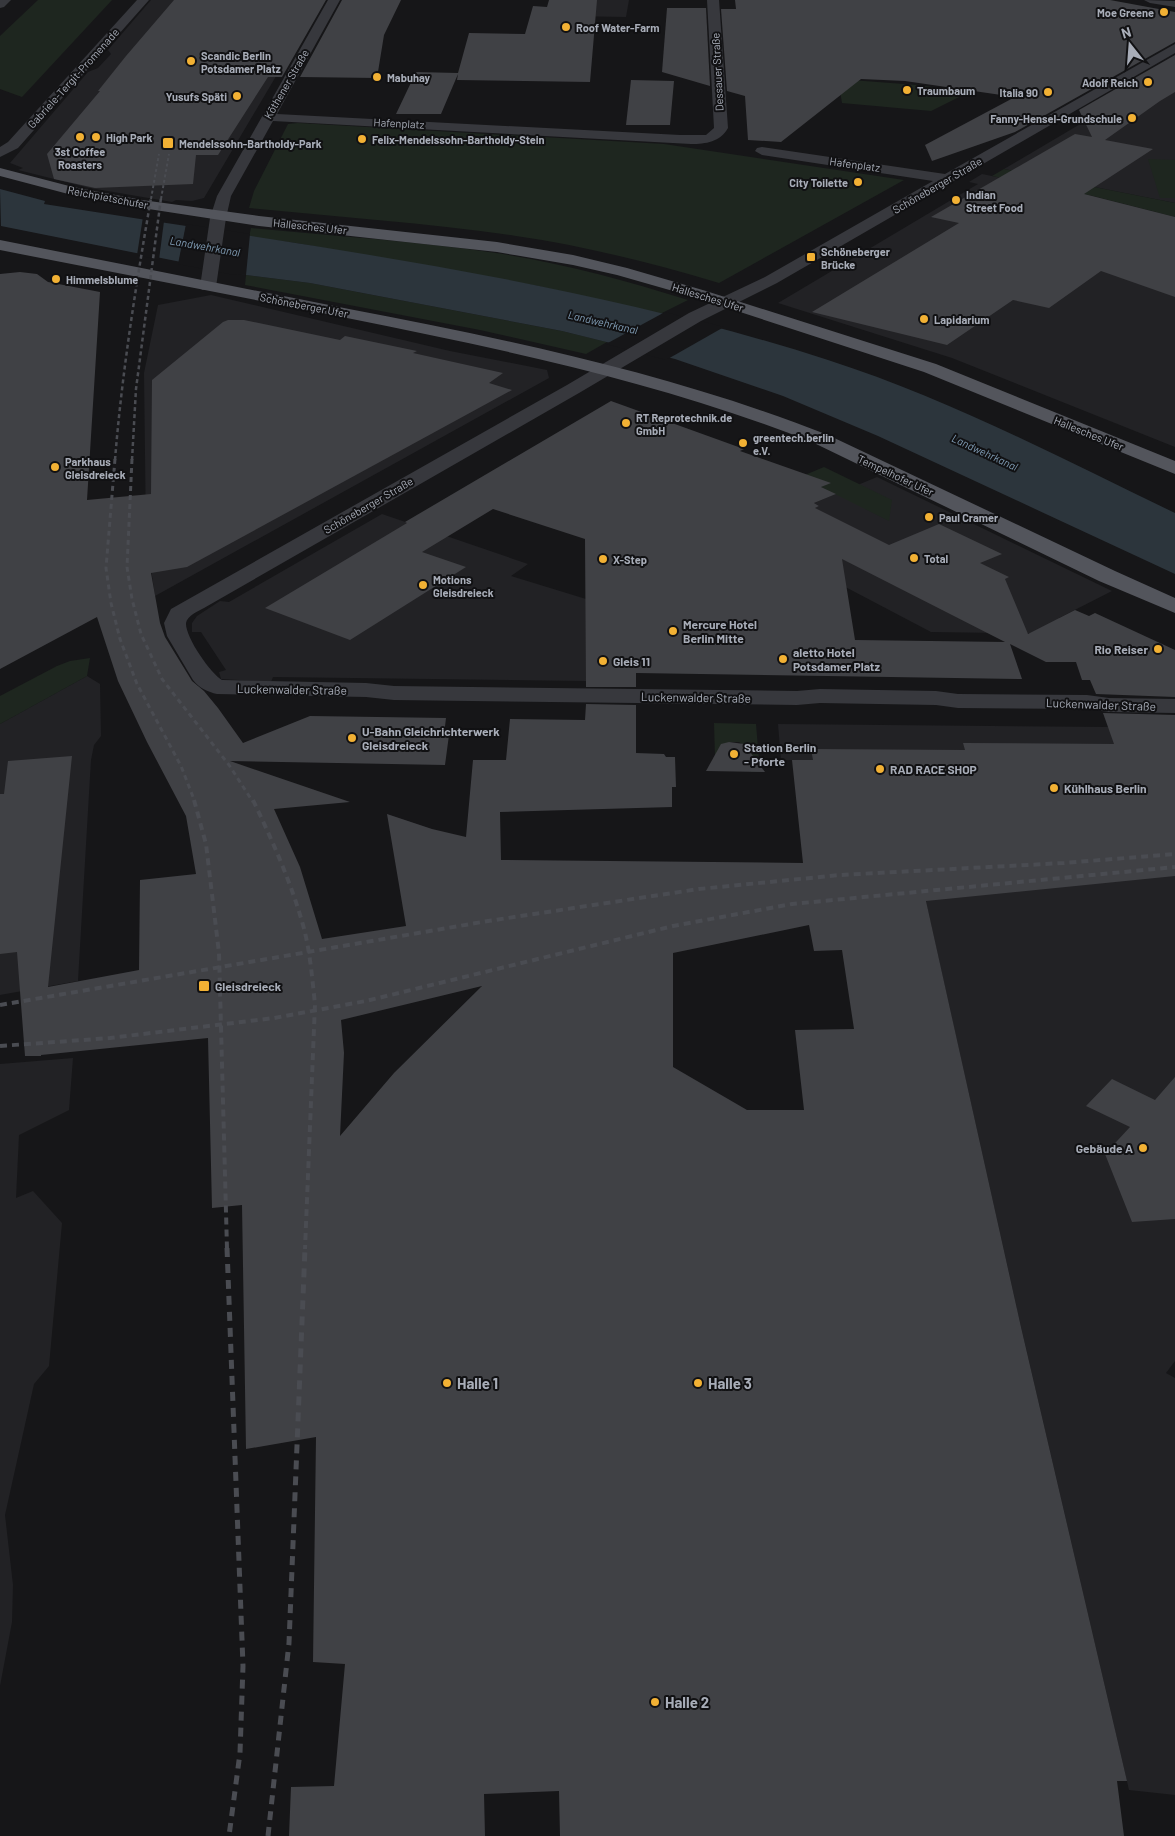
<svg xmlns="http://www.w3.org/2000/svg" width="1175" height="1836" font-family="Barlow,sans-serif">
<rect width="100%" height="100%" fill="#161618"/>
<g fill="#222225">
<polygon points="151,0 321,0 204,198 192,201 176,200 172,202 90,188 18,170 23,168 10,163 88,72 98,68 111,54 108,50"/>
<polygon points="570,0 629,0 626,17 568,16"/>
<polygon points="1175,68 1175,203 1004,169"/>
<polygon points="982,174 1093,196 1175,217 1175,447 952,358 778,303 978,184 969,182"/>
<polygon points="211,295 450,351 547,370 549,378 155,596 146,535 144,373 158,305"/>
<polygon points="877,477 1112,591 1059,618 1064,634 931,632 834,581 791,518 819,506 814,503"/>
<polygon points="382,514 528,564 511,576 586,599 587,681 273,677 271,682 221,679 219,672 226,670 201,632 192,632 192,623 197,616 220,601 229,602"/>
<polygon points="87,676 100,684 101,736 94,745 91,760 78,981 0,995 0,724"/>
<polygon points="778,724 1108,727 1175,841 1175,1361 1166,1373 1175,1378 1175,1795 1129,1790 1021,1327 926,902 951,853 948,762 781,760"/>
<polygon points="73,1058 69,1110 19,1135 16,1198 33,1191 62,1223 49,1366 34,1384 5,1515 13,1585 12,1622 0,1686 0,1064"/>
</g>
<g fill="#1e261f">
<polygon points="38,0 112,0 22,97 0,89 0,36"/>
<polygon points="838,79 917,85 969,92 931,111 842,103"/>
<path d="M298 123 664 144 904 180 719 283C652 263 585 246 516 236 428 223 338 217 249 208L254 191 288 124Z"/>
<polygon points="1148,159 1175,160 1175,198 1160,198"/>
<polygon points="1004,169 1175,203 1175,217 1093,196 992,176"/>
<path d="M251 228C332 236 415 241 496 253 561 263 625 280 688 300L660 314 538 286 296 243 249 237Z"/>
<polygon points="246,275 310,283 562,331 607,342 586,354 480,330 245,285"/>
<polygon points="824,467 892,500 889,521 821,487 825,485 800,477"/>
<polygon points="90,658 87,676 0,724 0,696 57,666 70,661"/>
<polygon points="714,723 756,724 760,772 751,772 750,750 739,742 729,742 715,758"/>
</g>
<path fill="#2c353c" d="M0 189 45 201 44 204C307 246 575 278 828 360 949 399 1061 458 1175 513V574L878 436 783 396 675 359 562 331 310 283 246 275 1 226Z"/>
<g fill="#161618">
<polygon points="143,217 164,221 159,260 137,255"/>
<polygon points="186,224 250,234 246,275 229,274 178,264"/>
<polygon points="665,312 724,327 666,360 606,344"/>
</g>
<g fill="#404145" fill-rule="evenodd">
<polygon points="174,0 326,0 282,77 268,77 218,155 196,155 193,184 95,188 54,179 47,154 100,91 98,91 126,56"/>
<polygon points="342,0 401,0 384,35 377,78 300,77"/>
<polygon points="549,0 597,0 590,82 457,80 458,74 441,114 396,114 416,72 458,73 469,33 525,34 533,6 547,7"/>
<polygon points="735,0 1110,0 1175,12 1175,42 1015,132 932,161 925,145 1015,97 905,81 861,79 781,142 748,140 745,96 727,91 721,9 736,9"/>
<polygon points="667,8 706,8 710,86 662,72"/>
<polygon points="1175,55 1175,92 1160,101 1105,140 1153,149 1084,194 1175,217 1175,297 1101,271 1049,308 1013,300 947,345 812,312 959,223 931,217 1075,134 1092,137 1079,110"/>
<polygon points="631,80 674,81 670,125 626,125"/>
<path d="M20 272 37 274 48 282 100 292 87 500 151 494 152 380 223 322 228 320H244L340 340 345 336 417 351 413 353 503 373 489 383 512 390 187 567 151 573 160 623 165 637 192 681 204 691 218 708 243 743 310 716 446 718 444 735H449L445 765 230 761 350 802 274 809 300 867 322 939 406 926 387 814 432 829 466 837 473 760H506L510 719 585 720 586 704 636 705V753L664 754 666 757H675L676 787H672V807L500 812 501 860 803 863 792 760H813L811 749 965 750 963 743 1114 744 1103 713 1175 715V876L926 901 1021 1327 1127 1781H1117L1124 1836H560L559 1791 484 1794 485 1836H289L291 1787 334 1786 345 1664 313 1662 316 1437 246 1449 242 1205 212 1208 208 1038 41 1055V1056H25L17 952 0 954V794H4L8 761 72 756 48 987 139 970 140 880 196 874 186 816 147 742 118 681 97 617 0 669V274ZM809 925 814 951 842 950 854 1029 795 1030 804 1110H747L673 1067V953ZM482 986 394 1073 340 1136 344 1053 341 1020Z"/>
<path d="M611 401 744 449 740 451 831 483 821 487 836 494 814 503 819 506 815 508 889 545 939 524 1002 554 980 563 1009 577 1005 579 1028 634 1075 610 1089 616 1095 613 1175 650V697L1096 694 1090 680H1082L1076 662H1046L1010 644 1022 679 636 673V687H586L585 539 493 509 422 552 466 567 350 640 265 608 407 523 405 522ZM842 559 1005 642 855 640Z"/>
<polygon points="729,742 744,744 765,772 706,771 721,744"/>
<polygon points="1175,1077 1175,1219 1132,1222 1105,1154 1130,1127 1086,1106 1112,1079 1155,1100"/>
</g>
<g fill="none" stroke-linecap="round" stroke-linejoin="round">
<g fill="#37383d" fill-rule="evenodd">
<polygon points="0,0 11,0 4,7 0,8"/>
<polygon points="137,0 149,0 18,148 0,157 0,147 8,142"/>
<path d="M328 0H340L277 114 680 135H706L714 128 707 0H719L728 128C720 142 706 144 691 144L273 121 231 196 226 218 216 287 214 290H202L200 287 210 218 217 196Z"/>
<polygon points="1144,0 1175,1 1175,7 1150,3"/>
<path d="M1175 44V53L777 283 701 321 579 393 204 608C198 611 187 616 186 623 185 637 211 674 222 680L366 683 394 686 797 691 820 689 936 691 958 694 1087 695 1109 698 1175 699V713L1109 712 1087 709 958 708 936 705 820 703 797 705 394 700 366 697 217 694C208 692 199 688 193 680L167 636 164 623 171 609 567 385 689 313 765 277 933 181 762 155 755 151 757 148 762 147 945 174Z"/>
</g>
<g fill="#53555c" fill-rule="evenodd">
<polygon points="0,168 73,187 142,200 259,216 497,242 573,255 627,268 706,291 936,364 1175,461 1175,474 924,372 694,297 617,275 573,265 497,252 259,226 142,208 72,195 0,176"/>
<path d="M0 240C116 263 232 286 349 309 511 340 673 374 828 435L1115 571 1175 598V613L1099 581 814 443C664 383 506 350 347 318 231 295 116 273 0 250Z"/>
</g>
<g stroke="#4a4c52" stroke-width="2" stroke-dasharray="3 2.5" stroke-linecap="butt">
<polyline points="151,199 159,154"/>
<polyline points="161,199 169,154"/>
</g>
<g stroke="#4a4c52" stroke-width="2.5" stroke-dasharray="4 3" stroke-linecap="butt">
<path d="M115 460C122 372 136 285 151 198"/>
<polyline points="132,460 136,389 161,198"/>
</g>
<g stroke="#4a4c52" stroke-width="3" stroke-dasharray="5 4" stroke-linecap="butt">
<polyline points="115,459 106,568 111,603 120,639 137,684 181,766 195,802"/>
<polyline points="132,459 127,567 132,599 141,634 162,679 229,765 253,802"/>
</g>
<g stroke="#4a4c52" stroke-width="4" stroke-dasharray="7 5" stroke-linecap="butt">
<polyline points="194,800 206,844 219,953 227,1249"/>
<path d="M253 800C272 840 291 882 303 925 310 950 312 977 315 1004L305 1249"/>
<polyline points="0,1005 488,921 699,889 840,875 1064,863 1175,854"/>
<polyline points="0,1046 110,1038 274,1018 366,1001 673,926 792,904 1175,867"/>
</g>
<g stroke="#4a4c52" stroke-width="5" stroke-dasharray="9 7" stroke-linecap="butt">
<polyline points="227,1248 243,1666 240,1753 229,1836"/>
<polyline points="268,1836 289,1643 305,1248"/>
</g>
</g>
<g fill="#f2b134" stroke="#111113" stroke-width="2">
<circle cx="1164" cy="12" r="5"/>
<circle cx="566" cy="27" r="5"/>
<circle cx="191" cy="61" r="5"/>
<circle cx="377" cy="77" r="5"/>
<circle cx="1148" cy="82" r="5"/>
<circle cx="907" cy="90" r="5"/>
<circle cx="1048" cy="92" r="5"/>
<circle cx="237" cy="96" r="5"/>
<circle cx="1132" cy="118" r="5"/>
<circle cx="80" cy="137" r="5"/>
<circle cx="96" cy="137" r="5"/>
<circle cx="362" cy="139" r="5"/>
<rect x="162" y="137" width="12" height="12" rx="2.5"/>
<circle cx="858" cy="182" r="5"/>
<circle cx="956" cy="200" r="5"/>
<rect x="806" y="252" width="10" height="10" rx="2.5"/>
<circle cx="56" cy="279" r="5"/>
<circle cx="924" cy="319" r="5"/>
<circle cx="626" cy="423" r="5"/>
<circle cx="743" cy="443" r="5"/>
<circle cx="55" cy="467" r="5"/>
<circle cx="929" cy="517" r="5"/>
<circle cx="914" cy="558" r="5"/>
<circle cx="603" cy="559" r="5"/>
<circle cx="423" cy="585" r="5"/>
<circle cx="673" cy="631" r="5"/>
<circle cx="1158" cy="649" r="5"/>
<circle cx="783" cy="659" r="5"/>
<circle cx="603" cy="661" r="5"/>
<circle cx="352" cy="738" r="5"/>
<circle cx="734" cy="754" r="5"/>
<circle cx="880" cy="769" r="5"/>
<circle cx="1054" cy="788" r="5"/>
<rect x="198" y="980" width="12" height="12" rx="2.5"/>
<circle cx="1143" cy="1148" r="5"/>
<circle cx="447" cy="1383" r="5"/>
<circle cx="698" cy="1383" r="5"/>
<circle cx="655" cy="1702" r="5"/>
</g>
<g text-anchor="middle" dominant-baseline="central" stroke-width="4" stroke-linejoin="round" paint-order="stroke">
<g font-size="11" font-weight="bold" fill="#a8adb8" stroke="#111113" text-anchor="start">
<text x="1154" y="12" text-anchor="end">Moe Greene</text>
<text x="576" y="27">Roof Water-Farm</text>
<text x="201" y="55">Scandic Berlin<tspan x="201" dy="13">Potsdamer Platz</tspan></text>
<text x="387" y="77">Mabuhay</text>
<text x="1138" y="82" text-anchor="end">Adolf Reich</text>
<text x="917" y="90">Traumbaum</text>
<text x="1038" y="92" text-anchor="end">Italia 90</text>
<text x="227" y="96" text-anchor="end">Yusufs Späti</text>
<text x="1122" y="118" text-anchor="end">Fanny-Hensel-Grundschule</text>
<text x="106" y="137">High Park</text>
<text x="372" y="139">Felix-Mendelssohn-Bartholdy-Stein</text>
<text x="179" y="143">Mendelssohn-Bartholdy-Park</text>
<text x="80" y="151" text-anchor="middle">3st Coffee<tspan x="80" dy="13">Roasters</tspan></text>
<text x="848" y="182" text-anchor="end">City Toilette</text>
<text x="966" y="194">Indian<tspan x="966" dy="13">Street Food</tspan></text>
<text x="821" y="251">Schöneberger<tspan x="821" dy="13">Brücke</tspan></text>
<text x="66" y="279">Himmelsblume</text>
<text x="934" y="319">Lapidarium</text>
<text x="636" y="417">RT Reprotechnik.de<tspan x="636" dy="13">GmbH</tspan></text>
<text x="753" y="437">greentech.berlin<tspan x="753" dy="13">e.V.</tspan></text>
<text x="65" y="461">Parkhaus<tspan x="65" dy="13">Gleisdreieck</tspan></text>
<text x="939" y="517">Paul Cramer</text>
<text x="924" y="558">Total</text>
<text x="613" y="559">X-Step</text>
<text x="433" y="579">Motions<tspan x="433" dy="13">Gleisdreieck</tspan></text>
</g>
<g font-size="11" fill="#a8adb8" stroke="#111113">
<text transform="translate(717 72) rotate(-93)">Dessauer Straße</text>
<text transform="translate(73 78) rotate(-48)">Gabriele-Tergit-Promenade</text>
<text transform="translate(286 84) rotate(-60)">Köthener Straße</text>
<text transform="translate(399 123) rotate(3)">Hafenplatz</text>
<text transform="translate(855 164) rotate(8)">Hafenplatz</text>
<text transform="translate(937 185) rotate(-30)">Schöneberger Straße</text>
<text transform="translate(108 197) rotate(11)">Reichpietschufer</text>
<text transform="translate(310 226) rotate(6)">Hallesches Ufer</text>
<text transform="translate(708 297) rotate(17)">Hallesches Ufer</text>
<text transform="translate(304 305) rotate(11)">Schöneberger Ufer</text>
<text transform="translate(1089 433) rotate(22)">Hallesches Ufer</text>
<text transform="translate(896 475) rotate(25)">Tempelhofer Ufer</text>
<text transform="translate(368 505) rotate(-30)">Schöneberger Straße</text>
</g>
<g font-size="11" font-style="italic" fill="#7f9bb3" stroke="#111113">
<text transform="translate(205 246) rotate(10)">Landwehrkanal</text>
<text transform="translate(603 322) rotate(13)">Landwehrkanal</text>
<text transform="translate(985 452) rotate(25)">Landwehrkanal</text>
</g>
<g font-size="12" font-weight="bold" fill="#a8adb8" stroke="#111113" text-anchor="start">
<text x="683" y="624">Mercure Hotel<tspan x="683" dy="14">Berlin Mitte</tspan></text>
<text x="1148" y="649" text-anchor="end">Rio Reiser</text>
<text x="793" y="652">aletto Hotel<tspan x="793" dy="14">Potsdamer Platz</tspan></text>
<text x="613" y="661">Gleis 11</text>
<text x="362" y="731">U-Bahn Gleichrichterwerk<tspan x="362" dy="14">Gleisdreieck</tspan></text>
<text x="744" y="747">Station Berlin<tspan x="744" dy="14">- Pforte</tspan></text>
<text x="890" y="769">RAD RACE SHOP</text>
<text x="1064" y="788">Kühlhaus Berlin</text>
<text x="215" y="986">Gleisdreieck</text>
<text x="1133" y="1148" text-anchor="end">Gebäude A</text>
</g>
<g font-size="12" fill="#a8adb8" stroke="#111113">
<text transform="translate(292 689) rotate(1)">Luckenwalder Straße</text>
<text transform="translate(696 697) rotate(1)">Luckenwalder Straße</text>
<text transform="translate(1101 704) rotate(2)">Luckenwalder Straße</text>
</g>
<g font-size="15" font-weight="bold" fill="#a8adb8" stroke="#111113" text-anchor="start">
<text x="457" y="1383">Halle 1</text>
<text x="708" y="1383">Halle 3</text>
<text x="665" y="1702">Halle 2</text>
</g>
</g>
<g transform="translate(1130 45) rotate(343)" stroke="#111113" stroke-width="4" paint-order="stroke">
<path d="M0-4L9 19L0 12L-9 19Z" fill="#a8adb8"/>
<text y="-8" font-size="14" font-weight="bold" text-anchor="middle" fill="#a8adb8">N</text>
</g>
</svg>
